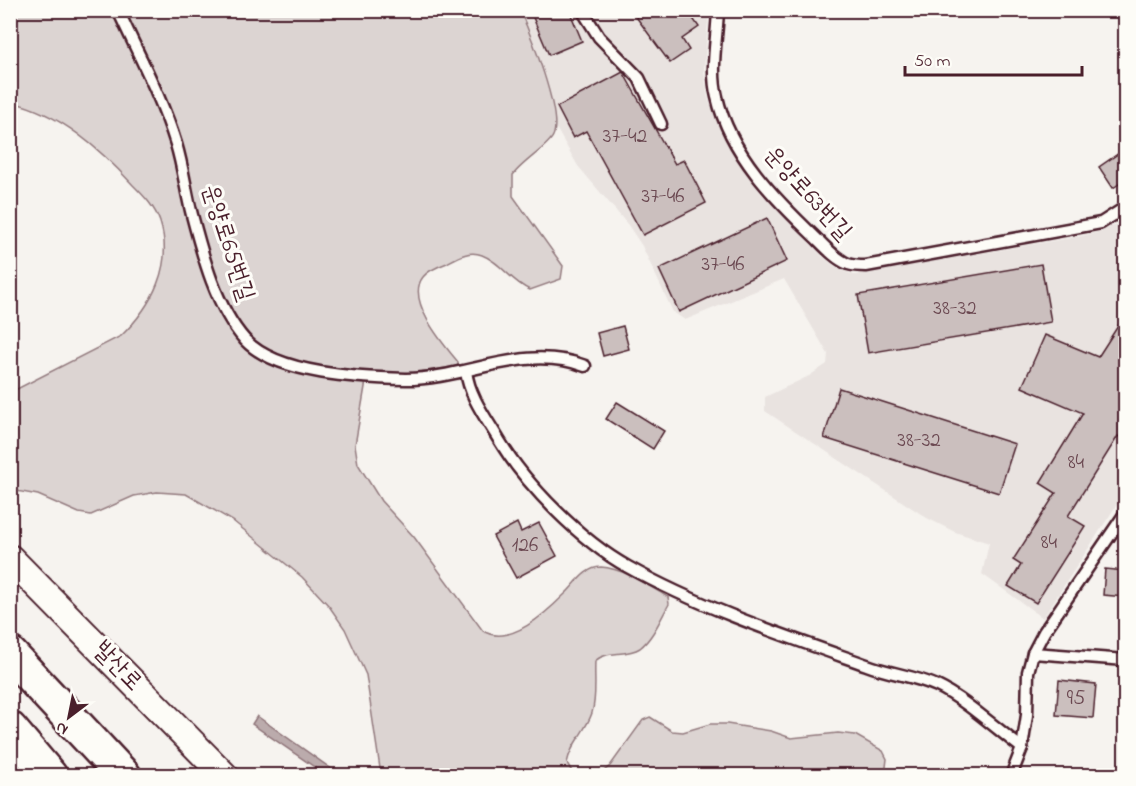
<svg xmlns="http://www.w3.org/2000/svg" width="1136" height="786" font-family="'Indie Flower','Poor Story',sans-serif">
<rect width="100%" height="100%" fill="#f6f3ef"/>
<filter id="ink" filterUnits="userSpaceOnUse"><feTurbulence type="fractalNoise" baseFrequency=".0167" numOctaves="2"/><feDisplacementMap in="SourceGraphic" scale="12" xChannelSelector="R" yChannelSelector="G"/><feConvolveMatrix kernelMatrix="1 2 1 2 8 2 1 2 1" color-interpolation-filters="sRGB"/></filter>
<g filter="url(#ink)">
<polygon fill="#e9e3e0" points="520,11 709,11 704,70 708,98 726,140 760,192 822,256 837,268 854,275 1081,236 1102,231 1125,220 1125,492 1043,618 982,574 989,543 955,532 927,518 765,411 765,397 809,376 827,364 828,354 784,279 685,320 673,312 642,246 628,225 578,166 556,128 545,75"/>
<g fill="#dcd4d2" stroke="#937a7e" stroke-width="1.5">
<path d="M11 11H520C530 33 563 115 553 136 549 146 522 162 513 175V196L563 266 561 279 530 290C511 282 501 262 482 255 469 250 458 257 447 263 439 266 428 270 423 277 405 300 444 345 458 362V366L366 381 355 445 358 464 381 501 414 537 483 631C510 647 546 613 565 594 575 585 585 567 601 567 623 568 649 586 668 597L669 604C661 618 653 638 640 648 626 657 606 650 595 661 594 678 597 696 592 713 586 731 571 743 567 763L574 775H381L366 675 345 629 329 606 302 577 233 521 186 494 157 492 134 496 91 515 79 513 38 495 11 490V392L121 336C152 306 174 265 160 222 155 207 144 196 133 185 100 149 60 113 11 102Z"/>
<polygon points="650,717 672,731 683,732 710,724 727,724 771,731 791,738 838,733 855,735 883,751 887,759 885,775 599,775 610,766 643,720"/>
</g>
<polygon fill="#bbabac" stroke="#8e7378" stroke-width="1.5" points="257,716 340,775 326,775 252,724"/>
<g fill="#cbbfbe" stroke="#4a1f2b" stroke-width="1.5">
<polygon points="542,10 569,10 582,41 549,55 532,15"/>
<polygon points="631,10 687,10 699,27 682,39 689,50 670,63"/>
<polygon points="623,72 675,164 684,160 706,203 643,235 586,131 573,138 557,107"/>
<polygon points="1125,149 1125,180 1113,188 1099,167"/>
<polygon points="767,218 787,261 679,312 659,269"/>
<polygon points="1041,264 1051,322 868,353 858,295"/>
<polygon points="1125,315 1125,440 1118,436 1068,516 1085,526 1036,603 1008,586 1021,565 1013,560 1056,493 1040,483 1083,413 1022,387 1045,335 1098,357"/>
<polygon points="623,326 629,349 603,356 597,333"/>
<polygon points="839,388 1015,444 999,493 824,438"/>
<polygon points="617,402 664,431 653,449 606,419"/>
<polygon points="517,523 521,532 539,523 557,556 516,578 493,536"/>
<polygon points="1105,569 1125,571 1125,597 1103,595"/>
<polygon points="1059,680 1096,684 1093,718 1056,715"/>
</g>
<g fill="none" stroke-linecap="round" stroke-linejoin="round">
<defs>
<g id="service">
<path d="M118 10C138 54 162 98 176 144 183 167 186 192 192 215 203 257 216 307 245 340 278 375 361 378 406 379 467 379 523 343 585 366"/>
<polyline points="582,10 599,37 639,78 661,124"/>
<path d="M718 10C717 39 710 70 717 97 730 154 776 200 816 238 826 248 836 259 848 264 854 266 860 266 866 266L1101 223 1126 207"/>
<path d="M466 371C469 396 486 418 499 440 526 485 581 541 628 567 701 608 788 637 867 665 890 674 915 676 937 686 963 698 998 730 1022 748"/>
<polyline points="1033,653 1126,660"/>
<polyline points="1011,776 1022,748 1027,715 1028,672 1033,653 1044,632 1126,512"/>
</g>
<polyline id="tertiary" points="10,558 225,776"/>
<g id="trunk">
<polyline points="10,654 124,776"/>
<polyline points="10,729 50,776"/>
</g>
</defs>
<use href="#service" stroke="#4a1f2b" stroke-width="15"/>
<use href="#tertiary" stroke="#4a1f2b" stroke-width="30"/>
<use href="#trunk" stroke="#4a1f2b" stroke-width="38"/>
<use href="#service" stroke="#fdfcf7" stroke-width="10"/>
<use href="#tertiary" stroke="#fdfcf7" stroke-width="26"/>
<use href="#trunk" stroke="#fdfcf7" stroke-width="33"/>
</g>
</g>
<g text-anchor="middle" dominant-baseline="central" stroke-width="6" stroke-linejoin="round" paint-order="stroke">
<g font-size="21" fill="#6a4750">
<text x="625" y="137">37-42</text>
<text x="663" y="197">37-46</text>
<text x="723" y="265">37-46</text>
<text x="955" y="309">38-32</text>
<text x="919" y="441">38-32</text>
<text x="1076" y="463">84</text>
<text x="1049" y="543">84</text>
<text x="525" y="546">126</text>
<text x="1076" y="699">95</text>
</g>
<g font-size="24" fill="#4a1f2b" stroke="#fdfcf7">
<text transform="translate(807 194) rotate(48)">운양로63번길</text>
<text transform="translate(227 243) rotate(72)">운양로65번길</text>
<text transform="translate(117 667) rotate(46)">발산로</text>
</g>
</g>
<rect width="1136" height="786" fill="none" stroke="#fdfcf7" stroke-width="36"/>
<rect x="18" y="18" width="1100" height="750" fill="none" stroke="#4a1f2b" stroke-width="2" filter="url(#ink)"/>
<g transform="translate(69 717) rotate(212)" stroke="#fdfcf7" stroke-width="4.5" paint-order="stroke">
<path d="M0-4.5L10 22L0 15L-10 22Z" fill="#4a1f2b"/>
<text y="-9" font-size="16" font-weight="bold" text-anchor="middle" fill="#4a1f2b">N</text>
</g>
<path d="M905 66v9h177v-9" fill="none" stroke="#4a1f2b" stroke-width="3"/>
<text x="914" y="66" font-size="18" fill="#4a1f2b" stroke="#fdfcf7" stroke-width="4.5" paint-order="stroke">50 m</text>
</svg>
